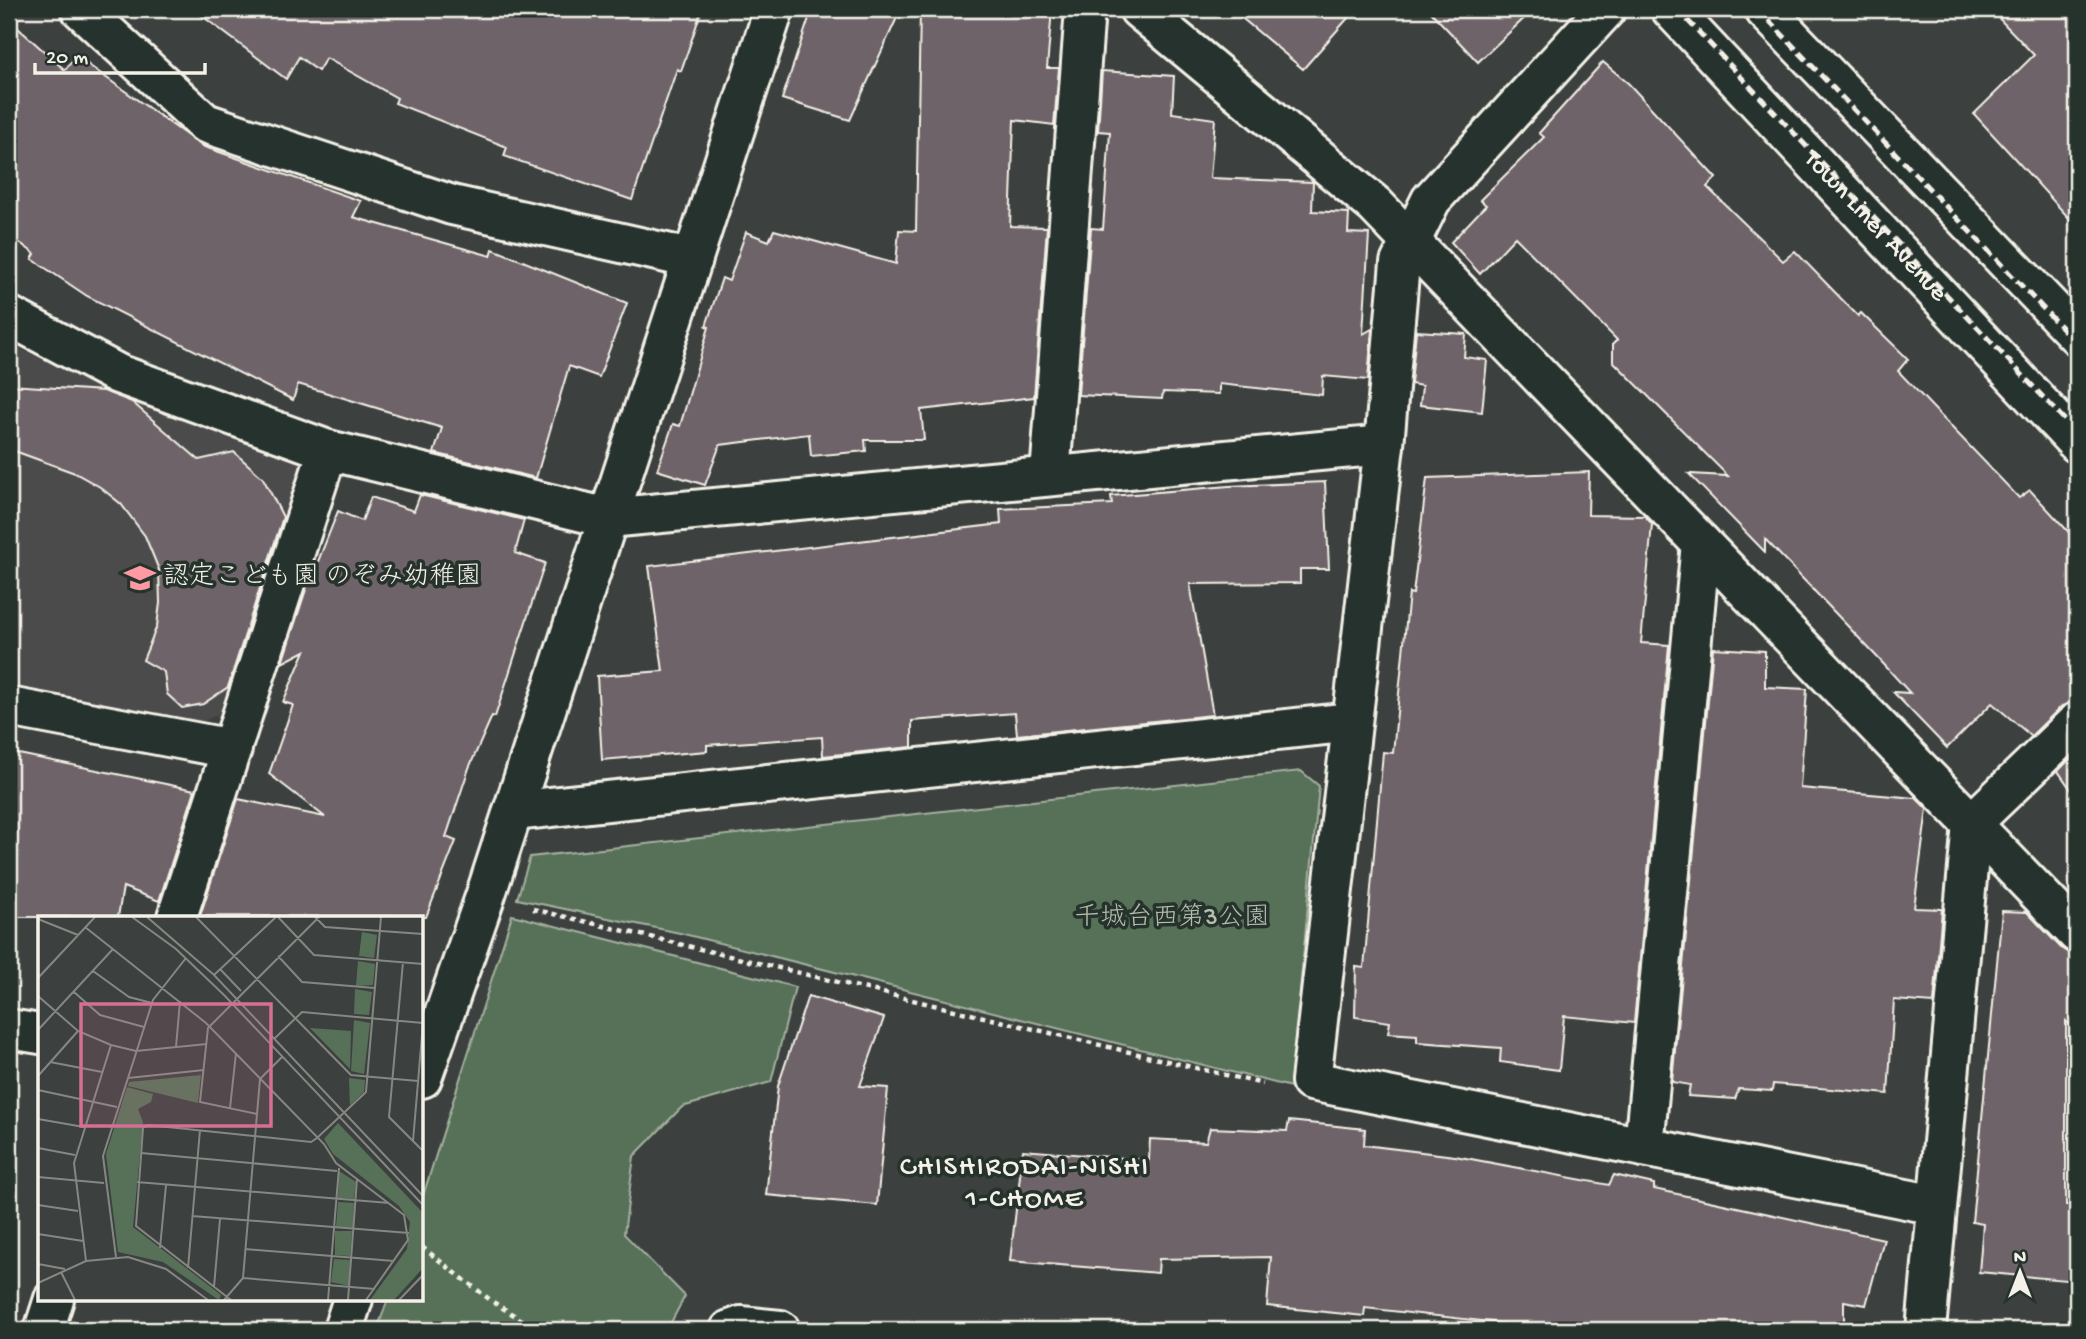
<svg xmlns="http://www.w3.org/2000/svg" width="2086" height="1339" font-family="'Gochi Hand','Klee One',sans-serif">
<rect width="100%" height="100%" fill="#3c413f"/>
<filter id="ink" filterUnits="userSpaceOnUse"><feTurbulence type="fractalNoise" baseFrequency=".0143" numOctaves="2"/><feDisplacementMap in="SourceGraphic" scale="14" xChannelSelector="R" yChannelSelector="G"/><feConvolveMatrix kernelMatrix="1 2 1 2 8 2 1 2 1" color-interpolation-filters="sRGB"/></filter>
<g filter="url(#ink)">
<polygon fill="#4b4b4b" points="9,345 309,467 228,710 203,721 9,689"/>
<g fill="#567158" stroke="#a5b1a0" stroke-width="2">
<polygon points="1301,771 1319,786 1291,1087 680,933 517,899 530,857"/>
<polygon points="512,915 795,987 771,1082 682,1107 634,1156 624,1234 685,1296 667,1330 377,1330 388,1299 422,1299 422,1199"/>
</g>
<g fill="#6e6368" stroke="#f4f1e8" stroke-width="2">
<polygon points="193,9 702,9 681,71 677,69 632,200 504,156 507,147 395,103 397,98 326,58 318,71 299,57 286,79"/>
<polygon points="812,9 901,9 850,120 782,99"/>
<polygon points="920,9 1052,9 1047,68 1059,68 1054,125 1014,120 1010,226 1047,227 1034,397 921,410 924,440 865,440 866,451 811,456 809,434 720,445 705,485 657,470 673,424 680,426 709,327 706,326 722,278 729,281 746,232 769,241 774,230 896,264 899,230 916,231"/>
<polygon points="1231,9 1356,9 1303,69"/>
<polygon points="1428,9 1534,9 1478,62"/>
<polygon points="1990,9 2077,9 2077,227 1974,114 2034,55"/>
<polygon points="9,20 65,70 76,56 202,146 361,201 353,217 491,256 493,249 627,303 599,377 569,366 536,478 434,453 442,428 298,384 293,400 87,296 32,259 35,254 9,235"/>
<polygon points="1603,62 1629,84 1716,178 1707,187 1783,261 1795,251 1858,316 1861,313 1908,359 1898,371 2019,498 2030,490 2077,541 2077,701 2062,706 2031,736 1992,703 1947,748 1893,692 1910,693 1878,658 1765,539 1765,552 1689,474 1728,476 1613,361 1613,344 1617,340 1515,237 1480,274 1451,242 1486,205 1480,200 1544,137 1539,133"/>
<polygon points="1102,71 1174,76 1172,113 1215,119 1210,178 1313,182 1312,211 1349,213 1348,233 1369,234 1363,334 1372,329 1368,380 1323,376 1322,395 1219,384 1219,394 1163,392 1162,399 1078,395 1091,228 1103,229 1110,132 1098,131"/>
<polygon points="1416,331 1466,334 1464,357 1487,360 1482,412 1420,405 1422,386 1411,384"/>
<polygon points="9,385 104,391 132,402 199,460 234,452 263,478 283,517 228,687 203,704 182,708 167,694 164,672 143,660 157,626 160,603 159,570 145,536 121,504 100,487 75,473 9,449"/>
<polygon points="1589,472 1588,515 1645,516 1652,524 1641,643 1669,645 1634,1023 1564,1016 1559,1070 1500,1062 1501,1048 1417,1042 1417,1035 1388,1033 1390,1022 1355,1017 1356,967 1364,968 1383,752 1393,753 1409,593 1413,594 1427,478"/>
<polygon points="1325,482 1329,569 1300,569 1300,583 1190,584 1213,715 1017,735 1015,713 912,721 912,747 823,756 822,737 707,745 707,751 602,760 597,676 663,671 649,566 1001,524 1000,509 1112,504 1111,496 1229,486"/>
<polygon points="420,495 524,520 515,553 545,563 495,717 492,716 469,768 446,837 456,841 426,917 200,916 238,799 325,817 269,774 293,705 283,702 305,651 282,663 312,571 313,574 338,511 362,521 371,497 414,511"/>
<polygon points="1713,648 1765,651 1765,687 1807,689 1800,788 1916,798 1927,809 1914,908 1942,909 1934,1003 1894,1000 1888,1094 1773,1084 1772,1091 1739,1089 1735,1099 1688,1096 1690,1085 1672,1082"/>
<polygon points="9,752 195,790 159,901 123,887 118,917 9,917"/>
<polygon points="2077,752 2077,798 2058,771"/>
<polygon points="2002,911 2027,912 2061,948 2077,954 2077,1033 2066,1021 2066,1205 2077,1205 2077,1281 1979,1272 1983,1224 1972,1222"/>
<polygon points="808,996 884,1018 860,1086 888,1088 877,1205 766,1195 778,1086"/>
<polygon points="1289,1121 1365,1129 1364,1145 1455,1156 1609,1185 1614,1175 1654,1184 1654,1189 1884,1239 1866,1305 1844,1301 1844,1330 1536,1330 1536,1327 1365,1308 1364,1316 1267,1306 1271,1257 1159,1259 1158,1273 1010,1261 1023,1150 1149,1160 1150,1139 1206,1142 1210,1128 1287,1131"/>
</g>
<g fill="none" stroke-linecap="round" stroke-linejoin="round">
<defs>
<g id="minor">
<polyline points="81,9 205,123 452,205 693,259"/>
<polyline points="1139,9 1375,205 2077,933"/>
<polyline points="1606,9 1431,200 1400,263 1384,445 1311,1081 1936,1205"/>
<path id="s1" d="M1671 9 2077 443"/>
<polyline points="1764,9 2077,335"/>
<polyline points="9,316 118,374 328,450 608,518 1384,445"/>
<polyline points="1050,476 1085,9"/>
<polyline points="9,707 232,749"/>
<polyline points="513,811 1352,722"/>
<polyline points="177,917 328,450"/>
<polyline points="9,1029 40,1034"/>
<polyline points="422,1078 485,897 774,9"/>
<polyline points="1644,1147 1701,543"/>
<polyline points="44,1330 54,1299"/>
<polyline points="343,1330 353,1299"/>
<polyline points="730,1330 741,1326 780,1330"/>
<polyline points="1926,1330 1972,823 2077,722"/>
</g>
</defs>
<use href="#minor" stroke="#f4f1e8" stroke-width="44"/>
<g stroke="#f4f1e8" stroke-width="4.5" stroke-dasharray="5 5" stroke-linecap="butt">
<polyline points="533,909 1263,1084"/>
<polyline points="422,1247 493,1302 538,1330"/>
</g>
<use href="#minor" stroke="#26332d" stroke-width="38"/>
<g stroke="#f4f1e8" stroke-width="5" stroke-dasharray="10 5" stroke-linecap="butt">
<polyline points="1677,9 2077,433"/>
<polyline points="1758,9 2077,344"/>
</g>
</g>
</g>
<defs>
<symbol id="school-bare" viewBox="-9 -9 18 18"><path d="M0-5L7-2L0 1L-7-2ZM-4 1L0 2.5L4 1V4Q0 6-4 4Z" fill="#ff9aa2" stroke="#26332d" stroke-width="2.5" paint-order="stroke"/></symbol>
</defs>
<g fill-rule="evenodd">
<use href="#school-bare" x="118" y="556" width="44" height="44"/>
</g>
<g text-anchor="middle" dominant-baseline="central" stroke-width="7" stroke-linejoin="round" paint-order="stroke">
<g font-size="26" fill="#f4f1e8" stroke="#26332d">
<text stroke="none"><textPath href="#s1" startOffset="298">Town Liner Avenue</textPath></text>
</g>
<g font-size="26" fill="#f4f1e8" stroke="#26332d" text-anchor="start">
<text x="163" y="578">認定こども園 のぞみ幼稚園</text>
</g>
<g font-size="26" fill="#b5beae" stroke="#26332d">
<text x="1172" y="919">千城台西第3公園</text>
</g>
<g font-size="28" letter-spacing="2" fill="#f4f1e8" stroke="#26332d">
<text x="1025" y="1168">CHISHIRODAI-NISHI<tspan x="1025" dy="32">1-CHOME</tspan></text>
</g>
</g>
<g transform="translate(38 916)">
<rect width="385" height="385" fill="#3c413f"/>
<path d="M324 16 339 19 336 42 321 40ZM320 45 337 48 335 69 318 70ZM317 73 334 76 331 99 316 98ZM316 104 332 107 326 158 313 155ZM272 112 313 115 312 153ZM163 159 160 187 90 170 91 166ZM311 162 327 164 326 176 312 189ZM89 171 115 178 113 186 100 193 105 206 95 311 183 379 181 384 125 346 80 336 68 238ZM300 207 385 297V352L356 384H332L369 333 372 306 361 290 295 238 286 223ZM301 255 318 266 316 283 300 282ZM300 286 316 287 315 312 298 311ZM297 315H314L312 340 297 339ZM296 343 312 344 311 370 293 366Z" fill="#567158"/>
<path fill="none" stroke="#868783" stroke-width="2" d="M94 1 138 33 186 79 385 289M109 1 176 59 385 280M158 1 313 159 380 165M240 1 276 39 385 48M277 1 287 11 385 18M0 3 40 19M47 11 168 107 286 228 298 247 366 299 370 324 328 384M240 40 264 66 337 72M365 46 351 201 385 235M182 53 203 75M55 55 91 81 114 87M176 59 238 1M0 62 57 1M36 76 62 99 106 111M0 80 40 115 73 129 98 135 169 128M0 114 75 33M236 123 264 96 385 107M138 131 142 85M12 146 64 156M0 160 40 115M90 162 166 154M0 174 79 191M192 192 198 137M219 198 162 186 170 112 281 1M0 203 46 211M375 225 385 107M0 232 37 239M103 237 299 255M0 261 66 267M99 266 351 287M0 289 40 295M154 300 371 317M0 318 45 325M122 332 128 269M207 333 356 345M78 341 65 240 115 84 148 42M48 345 36 247 73 129M0 348 27 353M150 352 162 214M23 356 37 384M205 362 337 373M0 367 48 345 90 341 128 353 170 384M176 371 182 303M186 384 205 362 222 163 244 141M193 384 98 310 105 212 110 209 273 226 279 222 328 176 343 1M290 384 301 252M310 384 319 263M361 384 385 359"/>
<path fill="#d66f93" fill-opacity="0.15" stroke="#d66f93" stroke-width="3.5" d="M43 88H233V210H43Z"/>
<rect width="385" height="385" fill="none" stroke="#f4f1e8" stroke-width="3.5"/>
</g>
<rect width="2086" height="1339" fill="none" stroke="#26332d" stroke-width="35"/>
<rect x="18" y="18" width="2051" height="1304" fill="none" stroke="#f4f1e8" stroke-width="2.5" filter="url(#ink)"/>
<g transform="translate(2020 1272)" stroke="#26332d" stroke-width="5" paint-order="stroke">
<path d="M0-5L12 26L0 18L-12 26Z" fill="#f4f1e8"/>
<text y="-10" font-size="19" font-weight="bold" text-anchor="middle" fill="#f4f1e8">N</text>
</g>
<path d="M35 63v10h170v-10" fill="none" stroke="#f4f1e8" stroke-width="3.5"/>
<text x="46" y="63" font-size="21" fill="#f4f1e8" stroke="#26332d" stroke-width="5" paint-order="stroke">20 m</text>
</svg>
